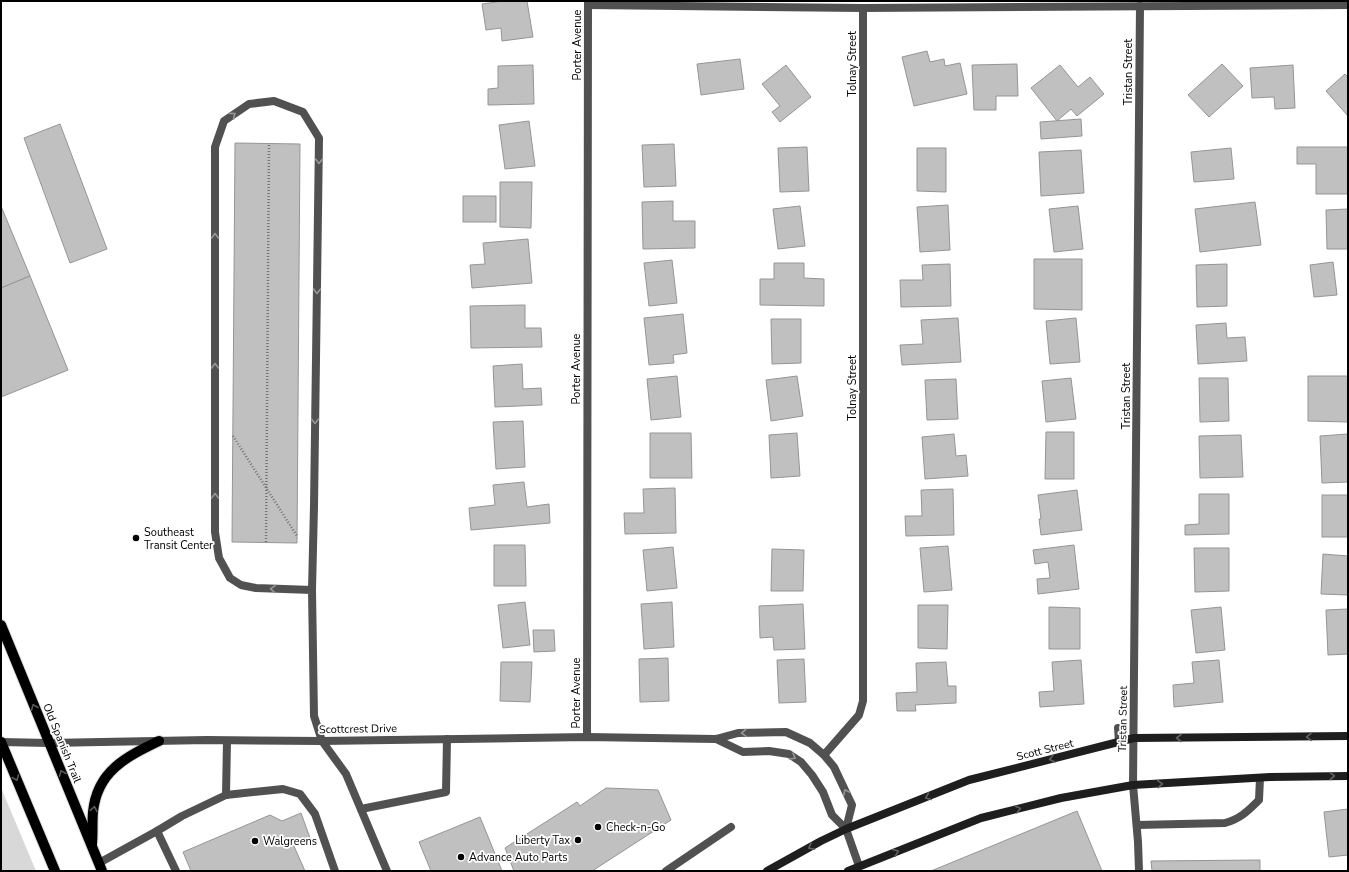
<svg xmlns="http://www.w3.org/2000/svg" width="1349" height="872" font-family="'Nunito Sans',sans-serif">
<rect width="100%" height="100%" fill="#fff"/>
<polygon fill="#d8d8d8" points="1,788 2,790 36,871 1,871"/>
<g fill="#c0c0c0" stroke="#959595">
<polygon points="502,1 527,1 533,37 502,41 501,28 486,30 482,4"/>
<polygon points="927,51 930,62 944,59 945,66 960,63 967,94 914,106 902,57"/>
<polygon points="740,59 744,89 701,95 697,64"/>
<polygon points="1017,64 1018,96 996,96 996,110 974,110 972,65"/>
<polygon points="1222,64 1243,86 1209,117 1188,95"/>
<polygon points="533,65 534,104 488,105 488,89 498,88 498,66"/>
<polygon points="786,65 811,97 780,122 772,112 780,106 762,84"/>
<polygon points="1060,65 1078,87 1090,77 1104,94 1077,116 1071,109 1057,121 1031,88"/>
<polygon points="1293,65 1295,108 1275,109 1274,97 1252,98 1250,68"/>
<polygon points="1345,74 1348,77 1348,116 1326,91"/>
<polygon points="1081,119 1082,136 1041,139 1040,122"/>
<polygon points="529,121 535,166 505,169 499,125"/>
<polygon points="60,124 107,249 70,263 24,138"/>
<polygon points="235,143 300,144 297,543 232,542"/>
<polygon points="674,144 676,186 644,187 642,145"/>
<polygon points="807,147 809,191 780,192 778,148"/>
<polygon points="1297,147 1348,147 1348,194 1316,194 1316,164 1297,164"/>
<polygon points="917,148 946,148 946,192 917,191"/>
<polygon points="1231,148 1234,179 1194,182 1191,152"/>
<polygon points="1081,150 1084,193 1041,196 1039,152"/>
<polygon points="500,182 532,182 531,228 500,227"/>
<rect x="463" y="196" width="33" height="26"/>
<polygon points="673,201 673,221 695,221 695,248 643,249 642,202"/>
<polygon points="1255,202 1261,245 1200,252 1195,209"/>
<polygon points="948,205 950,250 920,252 917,207"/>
<polygon points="1,206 30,276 1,288"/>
<polygon points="800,206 805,246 778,249 773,209"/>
<polygon points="1078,206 1083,249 1054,252 1049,209"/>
<polygon points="1348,209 1348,249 1327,249 1326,210"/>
<polygon points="528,239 532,283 472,288 470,265 485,264 483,243"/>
<polygon points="1034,259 1082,259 1082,310 1034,309"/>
<polygon points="672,260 677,303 649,306 644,263"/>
<polygon points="1333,262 1337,295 1314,297 1310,265"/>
<polygon points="774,263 804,263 804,278 824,279 824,306 760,305 760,279 774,279"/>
<polygon points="950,264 951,306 901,307 900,280 923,280 922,265"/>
<polygon points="1227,264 1227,306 1197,307 1196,265"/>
<polygon points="30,276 68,370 1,397 1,288"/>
<polygon points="525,305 525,328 541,328 542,347 471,348 470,306"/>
<polygon points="683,314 687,353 673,355 674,363 649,365 644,318"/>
<polygon points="958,318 961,362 902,365 900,345 923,344 921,320"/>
<polygon points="1076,318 1080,362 1050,364 1046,321"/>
<polygon points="771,319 801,319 801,363 772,364"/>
<polygon points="1226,323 1227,338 1245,337 1247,361 1198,364 1196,325"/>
<polygon points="522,364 523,389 541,388 542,405 495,407 493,366"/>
<polygon points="677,376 681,417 651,420 647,379"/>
<polygon points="797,376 803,416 771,421 766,380"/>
<polygon points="1308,376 1348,376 1348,422 1308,421"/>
<polygon points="1071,378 1076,419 1046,422 1042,381"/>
<polygon points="1199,378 1228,378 1229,421 1200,422"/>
<polygon points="956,379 958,419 927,420 925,380"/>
<polygon points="523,421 525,467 496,469 493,422"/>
<polygon points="1046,432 1074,432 1074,479 1045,479"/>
<polygon points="650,433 691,433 692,478 650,478"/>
<polygon points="797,433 800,476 771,478 769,435"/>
<polygon points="954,434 956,456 966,455 968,476 925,479 922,437"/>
<polygon points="1348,434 1348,482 1322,483 1320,436"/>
<polygon points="1241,435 1243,477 1200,478 1199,436"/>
<polygon points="524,482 527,507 549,504 550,523 471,530 469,508 495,505 493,485"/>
<polygon points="675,488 676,533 625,534 624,513 644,513 643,489"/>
<polygon points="953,489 954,535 906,536 905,516 922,516 921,490"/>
<polygon points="1077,490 1082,530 1041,535 1039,519 1041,519 1038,495"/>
<polygon points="1199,494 1229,494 1229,534 1185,535 1185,525 1199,524"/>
<rect x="1322" y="495" width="26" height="42"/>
<polygon points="494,545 525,545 526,586 494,586"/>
<polygon points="1074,545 1079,589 1038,594 1037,579 1050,578 1048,562 1035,564 1033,550"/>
<polygon points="948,546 952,590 924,592 920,548"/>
<polygon points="673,547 677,588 647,591 643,550"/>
<polygon points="1194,548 1229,548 1229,591 1195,592"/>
<polygon points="772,549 804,550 803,591 771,591"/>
<polygon points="1323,554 1348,556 1348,595 1321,594"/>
<polygon points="525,602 530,645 503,648 498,605"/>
<polygon points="672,602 674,647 644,649 641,604"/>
<polygon points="803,604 805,649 774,650 773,637 760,638 759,606"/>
<polygon points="918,605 948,605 947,649 918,648"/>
<polygon points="1049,607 1080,608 1080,649 1049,649"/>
<polygon points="1221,607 1225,650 1196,653 1191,610"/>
<polygon points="1348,609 1348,654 1328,655 1326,610"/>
<polygon points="533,630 554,630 555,651 534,652"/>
<polygon points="668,658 669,701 640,702 639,659"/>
<polygon points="804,659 806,702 779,703 777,660"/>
<polygon points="1081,660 1084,704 1040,707 1039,692 1054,691 1052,662"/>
<polygon points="1219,660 1223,702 1174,707 1173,685 1194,683 1192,662"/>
<polygon points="501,662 532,662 530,702 500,701"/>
<polygon points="946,662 948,686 956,686 956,703 915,705 916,711 897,711 896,693 917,692 916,663"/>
<polygon points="606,788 658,790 671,820 592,871 514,871 505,848 577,802 580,806"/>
<polygon points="1348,809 1348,855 1329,857 1324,812"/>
<polygon points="1077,811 1102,871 931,871"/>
<polygon points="301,813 310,838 293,844 305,871 191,871 183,852 270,815 282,821"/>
<polygon points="480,817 502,871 431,871 419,842"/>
<polygon points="1260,860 1260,871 1152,871 1151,861"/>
</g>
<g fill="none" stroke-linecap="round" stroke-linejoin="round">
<defs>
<g id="primary">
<polyline points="1,625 102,871"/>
<polyline points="1,742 55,871"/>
<path d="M92 844C93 833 92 823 93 812 97 771 126 757 159 741"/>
</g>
</defs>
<use href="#primary" stroke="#dbdbdb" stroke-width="12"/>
<g stroke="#737373" stroke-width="2.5" stroke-dasharray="1 2" stroke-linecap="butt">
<polyline points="233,436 297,536"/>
<polyline points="266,542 269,143"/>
</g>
<g stroke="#515151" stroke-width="8">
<polyline points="312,590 256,588 241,585 230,578 219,558 215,532 215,147 224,121 249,104 274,101 303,112 319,138 314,506 312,590 314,716 322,741 346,774 387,871"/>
<polyline points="1118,728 1119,742"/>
<polyline points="1133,785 1138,842 1139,871"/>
<polyline points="226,795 227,741"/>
<polyline points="361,809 446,792 447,739"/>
<path d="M1137 825 1225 823C1240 819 1248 811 1259 800L1260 778"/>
<polyline points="157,831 182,816 226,795 283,789 300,794 315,814 335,871"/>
<polyline points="99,863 157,831 176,871"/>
<polyline points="666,871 731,827"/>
</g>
<g stroke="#515151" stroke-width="8">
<polyline points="588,5 863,8 1348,5"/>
<polyline points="587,737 588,1"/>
<polyline points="716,739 743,752 769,751 789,754 801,762 812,775 823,792 832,815 846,829 859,866"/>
<polyline points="1,742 49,743 207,740 322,741 587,737 716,739 738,733 786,732 810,743 824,755 834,767 852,805 846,829"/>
<polyline points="824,755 859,715 863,701 863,8"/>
<polyline points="1133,785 1140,6"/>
</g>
<g stroke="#1e1e1e" stroke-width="8">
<polyline points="767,871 821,841 846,829 969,780 1134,738 1348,736"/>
<polyline points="848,871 981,818 1061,798 1133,785 1270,777 1348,776"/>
</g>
<use href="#primary" stroke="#000" stroke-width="10"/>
</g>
<defs><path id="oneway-chevron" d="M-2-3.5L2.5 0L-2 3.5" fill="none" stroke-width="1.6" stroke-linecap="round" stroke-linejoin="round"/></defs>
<g stroke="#979797">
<use href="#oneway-chevron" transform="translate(233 115) rotate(-36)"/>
<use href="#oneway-chevron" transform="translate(319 161) rotate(91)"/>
<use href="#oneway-chevron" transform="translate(215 236) rotate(-90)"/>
<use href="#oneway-chevron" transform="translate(317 291) rotate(91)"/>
<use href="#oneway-chevron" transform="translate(215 366) rotate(-90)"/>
<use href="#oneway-chevron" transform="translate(315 421) rotate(91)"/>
<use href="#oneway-chevron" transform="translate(215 496) rotate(-90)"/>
<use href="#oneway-chevron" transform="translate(273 589) rotate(-178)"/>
<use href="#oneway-chevron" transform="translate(744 733) rotate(177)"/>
<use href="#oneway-chevron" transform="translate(793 757) rotate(30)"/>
<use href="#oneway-chevron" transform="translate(846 792) rotate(-114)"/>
</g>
<g stroke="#595959">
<use href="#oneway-chevron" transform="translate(34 707) rotate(-112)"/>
<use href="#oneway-chevron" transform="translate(62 773) rotate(-112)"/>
<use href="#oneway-chevron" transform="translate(16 778) rotate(67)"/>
<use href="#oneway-chevron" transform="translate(94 809) rotate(-79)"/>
</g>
<g stroke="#626262">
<use href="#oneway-chevron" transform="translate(1309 737) rotate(179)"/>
<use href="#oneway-chevron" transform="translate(1179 738) rotate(180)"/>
<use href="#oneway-chevron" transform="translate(1052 759) rotate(166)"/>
<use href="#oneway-chevron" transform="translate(1332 776) rotate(-1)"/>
<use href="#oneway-chevron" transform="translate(1160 784) rotate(-3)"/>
<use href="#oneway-chevron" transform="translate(928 797) rotate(158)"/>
<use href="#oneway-chevron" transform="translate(1018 809) rotate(-14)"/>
<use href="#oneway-chevron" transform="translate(811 847) rotate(151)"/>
<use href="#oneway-chevron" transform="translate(896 852) rotate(-21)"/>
</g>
<g fill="#000" stroke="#fff" stroke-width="1.5">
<circle cx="136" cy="538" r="4"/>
<circle cx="598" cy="827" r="4"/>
<circle cx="578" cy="840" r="4"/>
<circle cx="255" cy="841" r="4"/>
<circle cx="461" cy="857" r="4"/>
</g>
<g text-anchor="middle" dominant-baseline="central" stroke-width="3.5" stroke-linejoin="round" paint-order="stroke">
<g font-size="11" fill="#000" stroke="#fff">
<text transform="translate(577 45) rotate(-90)">Porter Avenue</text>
<text transform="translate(852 64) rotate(-90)">Tolnay Street</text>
<text transform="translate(1128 72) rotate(-90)">Tristan Street</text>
<text transform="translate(576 369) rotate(-90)">Porter Avenue</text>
<text transform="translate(852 388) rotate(-90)">Tolnay Street</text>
<text transform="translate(1126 396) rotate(-90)">Tristan Street</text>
<text transform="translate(576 693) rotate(-90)">Porter Avenue</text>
<text transform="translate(1123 719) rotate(-89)">Tristan Street</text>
<text transform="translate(358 729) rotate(-1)">Scottcrest Drive</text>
<text transform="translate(62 743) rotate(68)">Old Spanish Trail</text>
<text transform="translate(1045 750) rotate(-14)">Scott Street</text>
</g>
<g font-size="11" fill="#000" stroke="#fff" text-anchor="start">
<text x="144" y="532">Southeast<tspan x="144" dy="13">Transit Center</tspan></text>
<text x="606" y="827">Check-n-Go</text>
<text x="570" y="840" text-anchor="end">Liberty Tax</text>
<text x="263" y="841">Walgreens</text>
<text x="469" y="857">Advance Auto Parts</text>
</g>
</g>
<rect width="1349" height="872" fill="none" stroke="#000000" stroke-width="4"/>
</svg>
